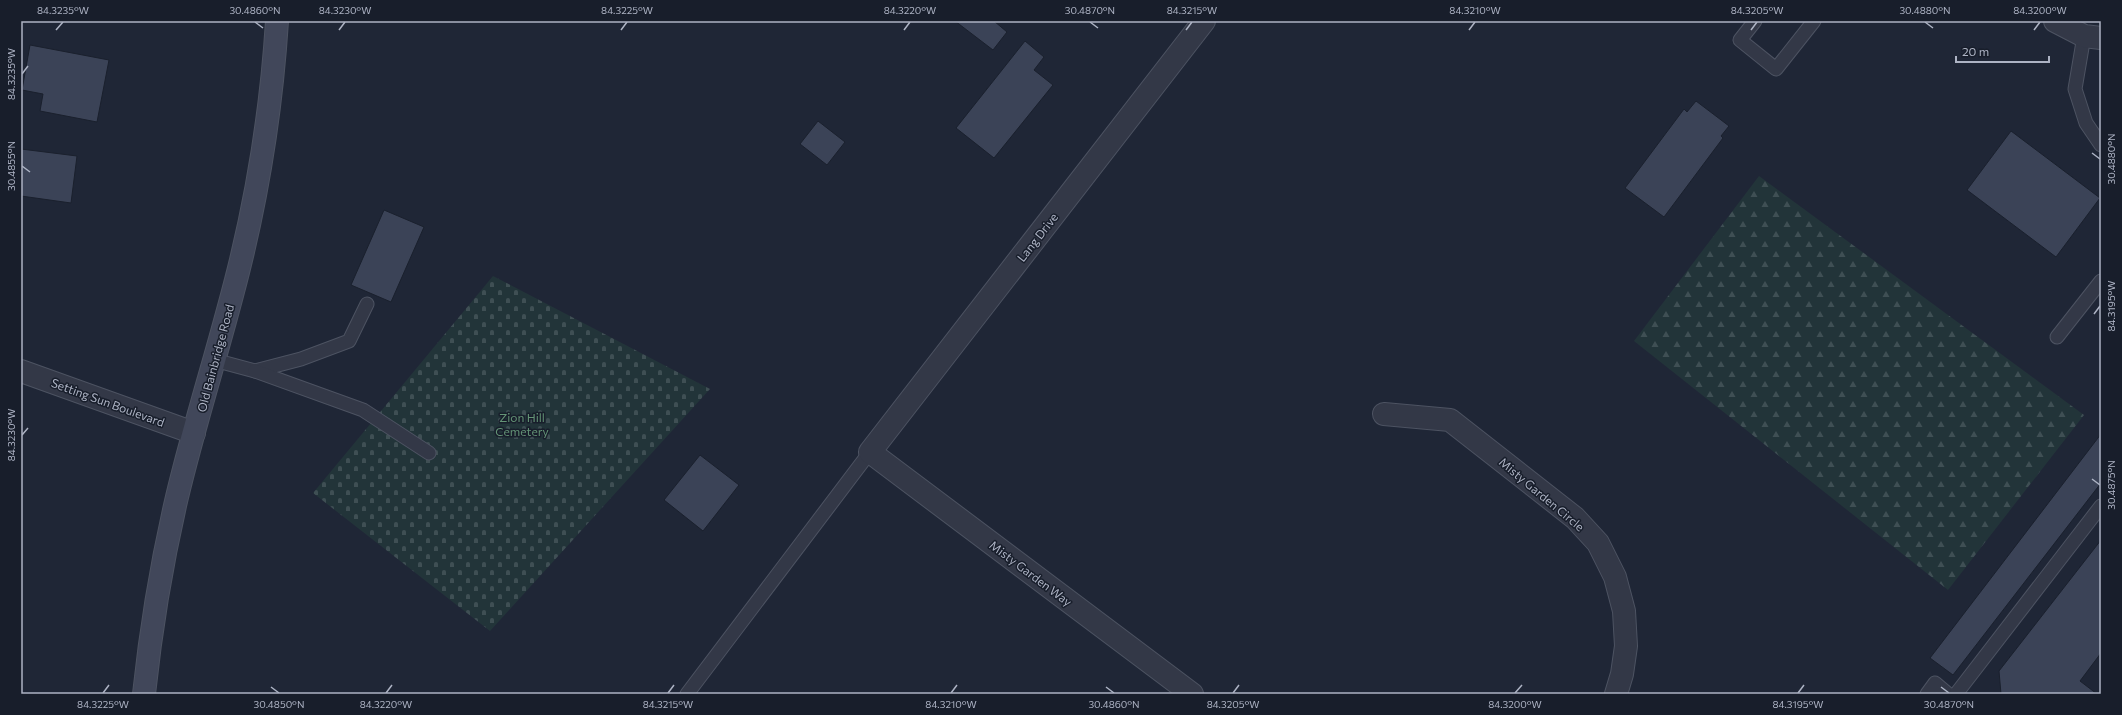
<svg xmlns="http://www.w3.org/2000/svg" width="2122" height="715" font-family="Commissioner,sans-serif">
<defs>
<pattern id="forest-firs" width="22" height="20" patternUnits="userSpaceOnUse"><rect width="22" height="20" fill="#223439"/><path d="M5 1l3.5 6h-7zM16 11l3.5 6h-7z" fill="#3f4f54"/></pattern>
<pattern id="cemetery-stones" width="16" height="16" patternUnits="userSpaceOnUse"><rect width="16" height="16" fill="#223439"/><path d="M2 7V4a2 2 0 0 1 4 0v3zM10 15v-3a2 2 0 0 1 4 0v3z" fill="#3f4f54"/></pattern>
</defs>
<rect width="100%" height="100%" fill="#1f2636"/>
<polygon fill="url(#forest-firs)" points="1759,176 2084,415 1948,590 1634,341"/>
<polygon fill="url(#cemetery-stones)" points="493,276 710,389 490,631 313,493"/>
<g fill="#3b4357" stroke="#1a202d">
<polygon points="955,21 994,21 1007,32 993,50"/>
<polygon points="1025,41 1044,57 1034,70 1053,85 994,158 956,128"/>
<polygon points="30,45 109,60 97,122 40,111 43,94 22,90"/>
<polygon points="1696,101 1729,126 1721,136 1723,138 1664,217 1625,188 1684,109 1687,112"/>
<polygon points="818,121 845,142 827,165 800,144"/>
<polygon points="2011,131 2100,198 2056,257 1967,190"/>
<polygon points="21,149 77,156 71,203 21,196"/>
<polygon points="384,210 424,227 391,302 351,285"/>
<polygon points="2101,434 2101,483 1953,675 1930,658"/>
<polygon points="700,455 739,485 703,531 664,500"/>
<polygon points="2101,540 2101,653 2080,681 2097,694 2001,694 1999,671"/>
</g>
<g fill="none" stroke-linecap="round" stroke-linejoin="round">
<defs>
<g id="lane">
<polyline points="1755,21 1740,40 1776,69 1814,21"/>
<polyline points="2084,36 2075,89 2086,123 2101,145"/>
<polyline points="2057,337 2101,281"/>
<polyline points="214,360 255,371 301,359 349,341 367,304"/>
<polyline points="255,371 363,410 429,453"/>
<polyline points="687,694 870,452"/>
<polyline points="1927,694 1935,683 1948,694"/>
<polyline points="1956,694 2101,506"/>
</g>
<g id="street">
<polyline points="2055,21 2084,36 2101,38"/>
<polyline points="21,371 194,433"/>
<polyline points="1384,414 1450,420 1575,518 1598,543 1615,577 1624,611 1626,646 1622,674 1616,694"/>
<polyline points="1192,694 870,452 1204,21"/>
</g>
<path id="secondary" d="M144 694C151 628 162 561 177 497 196 417 222 339 241 260 260 181 272 101 277 21"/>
</defs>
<use href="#lane" stroke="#4d5362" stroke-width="15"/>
<use href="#street" stroke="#4d5362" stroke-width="24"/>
<use href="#secondary" stroke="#4d5362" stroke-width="24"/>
<use href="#lane" stroke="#333847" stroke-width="13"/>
<use href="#street" stroke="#333847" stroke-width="22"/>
<use href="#secondary" stroke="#41475a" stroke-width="22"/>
</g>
<path fill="none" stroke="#adb3c4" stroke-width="1.5" d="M255 22 263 28M1090 22 1098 28M1925 22 1933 28M56 30 63 22M339 30 345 22M621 30 627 22M904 30 910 22M1186 30 1192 22M1469 30 1475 22M1751 30 1757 22M2034 30 2040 22M22 74 28 66M2092 153 2100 159M22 166 30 172M2094 314 2100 306M22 435 28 428M2092 479 2100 485M271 687 279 693M1106 687 1114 693M1941 687 1949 693M103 693 109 685M386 693 392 685M668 693 674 685M951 693 957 685M1233 693 1239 685M1515 693 1522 685M1798 693 1804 685"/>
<g text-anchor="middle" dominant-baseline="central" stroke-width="3" stroke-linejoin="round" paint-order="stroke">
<g font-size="12" fill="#adb3c4" stroke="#181e2b">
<text transform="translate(1037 237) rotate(-52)">Lang Drive</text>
<text transform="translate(215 358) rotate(-75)">Old Bainbridge Road</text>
<text transform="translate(108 402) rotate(20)">Setting Sun Boulevard</text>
<text transform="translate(1542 494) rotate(40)">Misty Garden Circle</text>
<text transform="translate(1031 573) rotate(37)">Misty Garden Way</text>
</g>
<g font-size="12" fill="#649476" stroke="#181e2b">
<text x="522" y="417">Zion Hill<tspan x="522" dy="14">Cemetery</tspan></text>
</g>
</g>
<rect width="2122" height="715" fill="none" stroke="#181e2b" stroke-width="44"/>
<path d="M1956 56v6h93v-6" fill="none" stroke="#adb3c4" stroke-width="2"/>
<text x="1962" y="56" font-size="12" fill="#adb3c4" stroke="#181e2b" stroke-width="3" paint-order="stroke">20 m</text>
<rect x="22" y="22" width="2078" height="671" fill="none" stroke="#adb3c4" stroke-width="1.5"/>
<g font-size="10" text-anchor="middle" fill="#adb3c4">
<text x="63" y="14">84.3235°W</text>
<text x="255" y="14">30.4860°N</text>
<text x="345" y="14">84.3230°W</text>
<text x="627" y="14">84.3225°W</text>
<text x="910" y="14">84.3220°W</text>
<text x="1090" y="14">30.4870°N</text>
<text x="1192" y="14">84.3215°W</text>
<text x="1475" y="14">84.3210°W</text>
<text x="1757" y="14">84.3205°W</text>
<text x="1925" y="14">30.4880°N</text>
<text x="2040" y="14">84.3200°W</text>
<text transform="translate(11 74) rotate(-90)" y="4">84.3235°W</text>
<text transform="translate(2111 159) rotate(-90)" y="4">30.4880°N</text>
<text transform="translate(11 166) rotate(-90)" y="4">30.4855°N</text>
<text transform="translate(2111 306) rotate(-90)" y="4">84.3195°W</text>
<text transform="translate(11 435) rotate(-90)" y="4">84.3230°W</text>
<text transform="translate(2111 485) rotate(-90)" y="4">30.4875°N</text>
<text x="103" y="708">84.3225°W</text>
<text x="279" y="708">30.4850°N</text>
<text x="386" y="708">84.3220°W</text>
<text x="668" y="708">84.3215°W</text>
<text x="951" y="708">84.3210°W</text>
<text x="1114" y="708">30.4860°N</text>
<text x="1233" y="708">84.3205°W</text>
<text x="1515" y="708">84.3200°W</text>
<text x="1798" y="708">84.3195°W</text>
<text x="1949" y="708">30.4870°N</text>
</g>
</svg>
